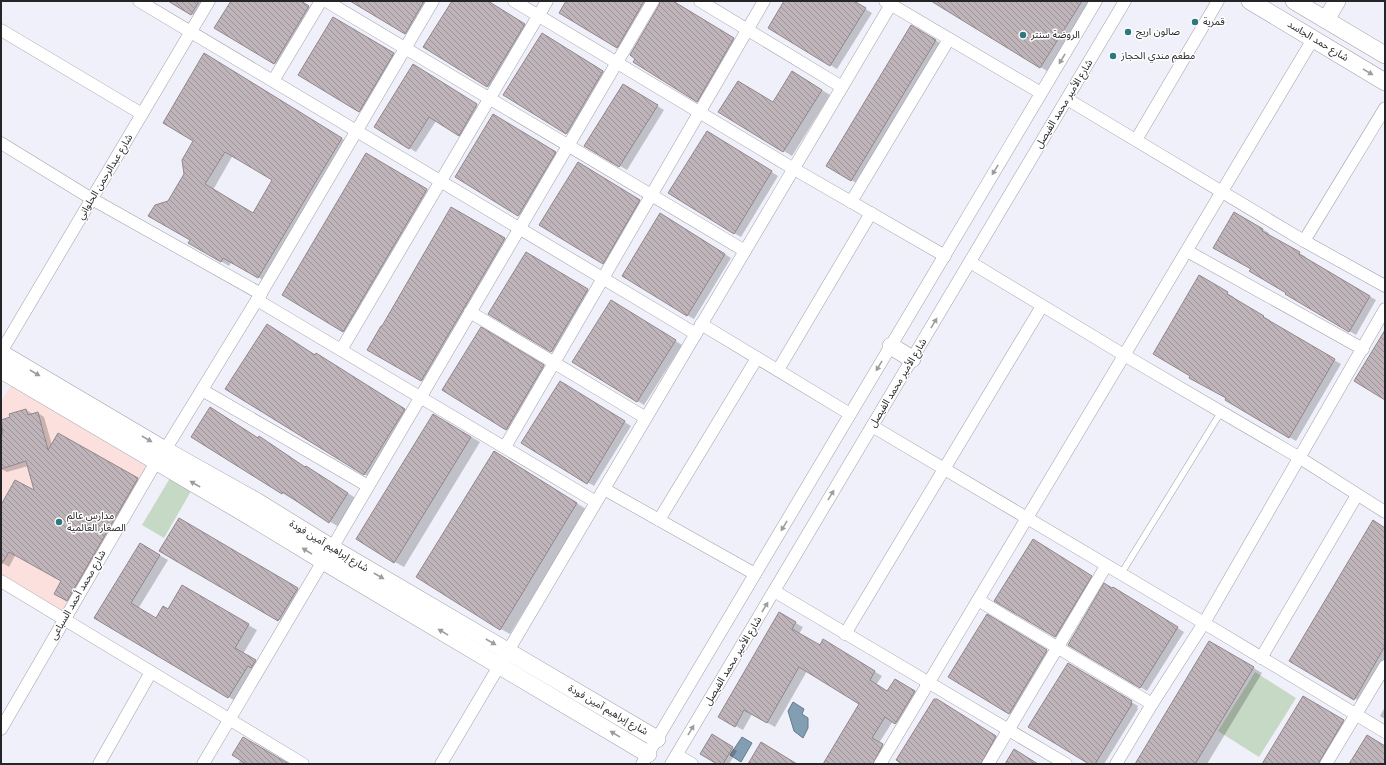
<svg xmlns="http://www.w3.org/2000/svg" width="1386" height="765" font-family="'Varela Round','Noto Sans Arabic',sans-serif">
<defs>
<pattern id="building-back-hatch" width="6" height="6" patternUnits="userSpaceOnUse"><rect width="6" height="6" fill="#bfb4b9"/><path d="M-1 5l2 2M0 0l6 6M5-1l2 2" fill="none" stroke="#9b9296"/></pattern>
</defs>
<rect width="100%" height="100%" fill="#f0f0fa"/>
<polygon fill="#fbe0dd" points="11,385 149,468 62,612 1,575 1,402"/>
<g fill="#c6d9c4">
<polygon points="173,473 194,486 164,538 142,525"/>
<polygon points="1255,672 1296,698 1259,757 1218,731"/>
</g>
<g fill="#829eb2" stroke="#667a89">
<polygon points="793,702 804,709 802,714 808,718 808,728 803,738 794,731 788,711"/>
<polygon points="742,737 752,743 741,762 730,755"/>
</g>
<g fill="#0003" fill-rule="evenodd">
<polygon points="170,1 208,1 198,18"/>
<polygon points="232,1 299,1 315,11 281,67 216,28"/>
<polygon points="352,1 434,1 412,37"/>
<polygon points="453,1 486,1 531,28 494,90 424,47"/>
<polygon points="567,1 654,1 625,51 560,12"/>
<polygon points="661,1 670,1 740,43 704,105 697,101"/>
<polygon points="785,1 852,1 872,13 837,69 769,28"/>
<polygon points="933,1 1091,1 1047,71"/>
<polygon points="334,18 400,58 366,114 299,74"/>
<polygon points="911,26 942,44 858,184 828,166"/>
<polygon points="542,34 610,75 573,137 505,95"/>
<path d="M213 59 349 143 266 282 232 261 229 266 190 243 192 240 168 202 185 174 194 140ZM233 155 274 180 253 214 213 190Z"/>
<polygon points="413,66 483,109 466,139 436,121 416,152 375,127"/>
<polygon points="801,77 830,95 792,156 720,112 773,104"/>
<polygon points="623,85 664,110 627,170 585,146"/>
<polygon points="494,115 562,157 525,218 456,176"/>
<polygon points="714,136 778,176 741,237 734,233"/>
<polygon points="366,154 433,194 350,335 283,295"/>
<polygon points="578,164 646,205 610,267 541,224"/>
<polygon points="452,208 511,242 428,384 368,350 382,328"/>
<polygon points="1234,213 1269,233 1268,235 1306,257 1305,258 1376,300 1356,335 1287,294 1287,292 1252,269"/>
<polygon points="667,218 731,258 694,319 687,315"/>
<polygon points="527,253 594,294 558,355 489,314"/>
<polygon points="1199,277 1234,297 1233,299 1270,320 1269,322 1341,364 1296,441 1226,400 1227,398"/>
<polygon points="618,305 682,345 644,405 574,362"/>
<polygon points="481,329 550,370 513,433 444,390"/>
<polygon points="316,355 325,360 413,415 373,479 364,474"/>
<polygon points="560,382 631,426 594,486 523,443"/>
<polygon points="26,410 33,414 38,413 44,417 52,445 58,434 144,483 74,604 56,593 63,581 16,554 9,567 1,562 1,507 36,493 28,466 7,472 1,469 1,434 5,433"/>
<polygon points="219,413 306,468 315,472 357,499 339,527 282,493"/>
<polygon points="434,415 480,442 404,567 395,562"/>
<polygon points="503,457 586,509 510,634 501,629"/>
<polygon points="179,520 306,594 288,625 161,551"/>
<polygon points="1385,529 1385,661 1361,702 1291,661"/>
<polygon points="1033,541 1098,580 1062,640 996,601"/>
<polygon points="140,544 168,560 138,609 156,620 168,611 182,587 257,630 243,654 263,665 237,702 96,618"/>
<polygon points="1120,592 1184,632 1147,691 1069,645"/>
<polygon points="779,614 803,627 799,634 820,646 823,640 882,676 876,685 887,692 903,684 922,697 903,727 893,721 879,743 890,750 881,764 825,764 860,704 807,671 775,727 752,714 743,730 719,717"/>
<polygon points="987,615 1053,655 1016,717 949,676"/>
<polygon points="1209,642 1262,673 1207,764 1136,764"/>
<polygon points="1068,664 1138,706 1137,708 1138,709 1104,764 1091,764"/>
<polygon points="1303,697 1352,726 1330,764 1263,764"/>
<polygon points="944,705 1002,740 988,764 904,764"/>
<polygon points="1385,707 1385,719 1380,716"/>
<polygon points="713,736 737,751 729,764 719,764"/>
<polygon points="241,759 287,764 238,764"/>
</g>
<g fill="url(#building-back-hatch)" stroke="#92878c" fill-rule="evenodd">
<polygon points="168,1 199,1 191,15"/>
<polygon points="231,1 301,1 309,6 274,64 214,28"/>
<polygon points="350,1 424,1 405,34"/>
<polygon points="452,1 488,1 525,24 487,87 423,47"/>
<polygon points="566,1 644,1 617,48 559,13"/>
<polygon points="660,1 673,1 734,38 697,102 633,62 635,59 630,55 659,5"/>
<polygon points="784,1 854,1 866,8 830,66 768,28"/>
<polygon points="931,1 1082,1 1040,68"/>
<polygon points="333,17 394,53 359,112 298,75"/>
<polygon points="911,25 936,40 851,181 826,166"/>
<polygon points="542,33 603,71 566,134 503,95"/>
<path d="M204 53 342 138 258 278 223 258 221 262 188 243 190 240 148 216 155 205 168 201 184 174 182 160 193 141 163 123ZM225 152 272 180 253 213 205 184Z"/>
<polygon points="413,64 477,104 459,136 429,117 409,149 374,127"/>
<polygon points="792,71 822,90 783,152 718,112 738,81 773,102"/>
<polygon points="623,84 658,105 619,167 584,146"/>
<polygon points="493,114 556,152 518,216 455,177"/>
<polygon points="707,131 772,171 734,234 668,193"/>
<polygon points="366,153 427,189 343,332 282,295"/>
<polygon points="578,162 640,200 603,264 539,225"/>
<polygon points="451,207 505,238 421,381 367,350 381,326 382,326"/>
<polygon points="1234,212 1263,229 1262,231 1300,252 1299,254 1370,296 1349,332 1285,294 1286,293 1249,271 1251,269 1213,248"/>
<polygon points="660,213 725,254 687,316 622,276"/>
<polygon points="526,252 588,289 551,352 488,314"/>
<polygon points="1199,275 1228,292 1227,294 1264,316 1263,317 1335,359 1289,438 1225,400 1226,398 1189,378 1190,376 1153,354"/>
<polygon points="611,300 676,340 637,402 572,362"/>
<polygon points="267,324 315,355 316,353 405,409 364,475 225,389"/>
<polygon points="481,327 544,365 506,430 442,390"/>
<polygon points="1385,330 1385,400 1354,381"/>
<polygon points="560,381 625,421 587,484 521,443"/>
<polygon points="210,407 258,438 259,436 305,467 306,466 348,493 329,523 283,492 282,494 191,437"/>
<polygon points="26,409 28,415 38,412 48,450 58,433 138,478 67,601 54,594 61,581 9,552 1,565 1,505 15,480 34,490 26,461 1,469 1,433 3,433 1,420 10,417 9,414"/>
<polygon points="433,414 471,437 394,563 356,539"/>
<polygon points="494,451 577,503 500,630 416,577"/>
<polygon points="179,518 298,588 278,621 159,551"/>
<polygon points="1373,520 1385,528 1385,646 1354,700 1289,661"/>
<polygon points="1033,539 1092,576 1055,637 994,601"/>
<polygon points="140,543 160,555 131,603 156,618 163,606 168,609 182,585 249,624 235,648 256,660 251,668 248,666 228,698 94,618"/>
<polygon points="1104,583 1112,588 1113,587 1178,627 1140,688 1068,645"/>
<polygon points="779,612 796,622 792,629 820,645 823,639 875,671 870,680 887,691 895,679 915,691 895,724 885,717 872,738 883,744 873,764 823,764 859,704 799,667 767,723 744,710 735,727 718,717"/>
<polygon points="987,614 1047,650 1009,714 948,677"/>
<polygon points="1209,641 1254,667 1195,764 1135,764"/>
<polygon points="1068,663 1132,701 1131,703 1132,704 1095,764 1089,764 1028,727"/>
<polygon points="1303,696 1344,720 1318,764 1262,764"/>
<polygon points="934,699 937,699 996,736 981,764 902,764 896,760"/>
<polygon points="712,734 733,747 723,764 717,764 700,754"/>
<polygon points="1367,735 1385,746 1385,764 1349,764"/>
<polygon points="243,737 289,764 246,764 232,755"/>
<polygon points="761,742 797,764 748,764"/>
<polygon points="1014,749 1038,764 1005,764"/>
</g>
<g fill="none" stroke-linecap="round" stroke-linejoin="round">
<defs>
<polyline id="lane" points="1121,574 1221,412"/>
<g id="street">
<polyline points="139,1 696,334"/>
<polyline points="326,1 745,251"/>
<polyline points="514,1 794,169 945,256"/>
<polyline points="700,1 842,87"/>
<polyline points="885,1 1041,93"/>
<polyline points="1,30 142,114"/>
<polyline points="273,81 321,1"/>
<polyline points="1067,99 1304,241 1385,286"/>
<polyline points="1136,140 1218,1"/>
<polyline points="1,143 92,199 261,294"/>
<polyline points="851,202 949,39"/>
<polyline points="1304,241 1385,108"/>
<polyline points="1187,251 1363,349"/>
<polyline points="970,262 1124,355 1300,458 1385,512"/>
<polyline points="257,300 596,502"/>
<polyline points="470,312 646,418"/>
<polyline points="701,324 850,414"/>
<polyline points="341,350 547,1"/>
<polyline points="1,352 209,1"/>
<polyline points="778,370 871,213"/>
<polyline points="202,390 368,486"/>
<polyline points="872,426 1204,623 1385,732"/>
<polyline points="505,447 764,1"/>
<polyline points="165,450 257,300 433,1"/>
<polyline points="604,489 755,574"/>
<polyline points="659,520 757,358"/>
<polyline points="332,548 653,1"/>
<polyline points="1,581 303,764"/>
<polyline points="774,591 1066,764"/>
<polyline points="978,600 1152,704"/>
<polyline points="845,634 1042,306"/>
<polyline points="1261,658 1357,495"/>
<polyline points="1,729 156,462"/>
<polyline points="677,755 692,764"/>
<polyline points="99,764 151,672"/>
<polyline points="203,764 323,561"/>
<polyline points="441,764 893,1"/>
<polyline points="642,764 1096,1"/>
<polyline points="671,764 1125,1"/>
<polyline points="880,764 1313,39"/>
<polyline points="988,764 1106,566"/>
<polyline points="1116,764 1152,704 1204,623 1385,309"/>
<polyline points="1326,764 1385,666"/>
</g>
<g id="secondary">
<polyline points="1250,1 1385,82"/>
<polyline points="1294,1 1385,55"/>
<polyline points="1326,20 1337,1"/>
<polyline points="891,346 912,359"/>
<polyline points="1,353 165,450 256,501 332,548 657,739"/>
<polyline points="1,370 249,516 323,561 648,754"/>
</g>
</defs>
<use href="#lane" stroke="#9f9fa8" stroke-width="7"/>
<use href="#street" stroke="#9f9fa8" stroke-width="13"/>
<use href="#secondary" stroke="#9f9fa8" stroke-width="18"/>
<use href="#lane" stroke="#fff" stroke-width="6"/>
<use href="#street" stroke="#fff" stroke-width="12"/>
<use href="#secondary" stroke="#fff" stroke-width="17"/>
</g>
<defs><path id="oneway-solid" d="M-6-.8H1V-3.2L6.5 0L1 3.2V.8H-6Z"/></defs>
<g fill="#9d9d9e">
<use href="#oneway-solid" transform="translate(1062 59) rotate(121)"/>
<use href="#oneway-solid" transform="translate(1368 72) rotate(31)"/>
<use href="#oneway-solid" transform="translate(995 170) rotate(121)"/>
<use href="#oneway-solid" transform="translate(934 323) rotate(-59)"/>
<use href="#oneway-solid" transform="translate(879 366) rotate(121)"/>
<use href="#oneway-solid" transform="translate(35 373) rotate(30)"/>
<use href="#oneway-solid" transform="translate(147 439) rotate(30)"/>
<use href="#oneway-solid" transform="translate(195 484) rotate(-150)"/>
<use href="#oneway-solid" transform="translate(831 495) rotate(-59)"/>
<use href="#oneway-solid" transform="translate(784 526) rotate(121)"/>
<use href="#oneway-solid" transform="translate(307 551) rotate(-148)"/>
<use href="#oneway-solid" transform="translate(379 576) rotate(30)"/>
<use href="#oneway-solid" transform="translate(765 607) rotate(-59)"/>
<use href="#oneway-solid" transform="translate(443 632) rotate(-149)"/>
<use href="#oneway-solid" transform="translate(491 642) rotate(30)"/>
<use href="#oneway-solid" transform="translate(691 730) rotate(-59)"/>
<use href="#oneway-solid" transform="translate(615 734) rotate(-149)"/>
</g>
<g fill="#2e777d" stroke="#fefefe" stroke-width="1.5">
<circle cx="1195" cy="22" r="4"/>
<circle cx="1128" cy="32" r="4"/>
<circle cx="1023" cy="35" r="4"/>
<circle cx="1113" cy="56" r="4"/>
<circle cx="59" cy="522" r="4"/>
</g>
<g text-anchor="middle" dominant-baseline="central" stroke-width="3" stroke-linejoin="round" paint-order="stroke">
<g font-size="10" fill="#252528" stroke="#fefefe" text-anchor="start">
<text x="1203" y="22">قمرية</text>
<text x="1136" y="32">صالون اريج</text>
<text x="1031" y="35">الروضة سنتر</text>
<text x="1121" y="56">مطعم مندي الحجاز</text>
<text x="67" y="516">مدارس عالم<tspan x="67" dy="12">الصغار العالمية</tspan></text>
</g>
<g font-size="10" fill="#252528" stroke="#fefefe">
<text transform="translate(1318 41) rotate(31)">شارع حمد الجاسد</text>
<text transform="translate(1064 104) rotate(-59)">شارع الأمير محمد الفيصل</text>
<text transform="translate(105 177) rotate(-59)">شارع عبدالرحمن الحلواني</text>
<text transform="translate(898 383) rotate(-59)">شارع الأمير محمد الفيصل</text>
<text transform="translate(329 546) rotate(31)">شارع إبراهيم آمين فودة</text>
<text transform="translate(78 595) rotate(-60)">شارع محمد أحمد السباعى</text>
<text transform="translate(733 661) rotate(-59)">شارع الأمير محمد الفيصل</text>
<text transform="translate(608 710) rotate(30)">شارع إبراهيم آمين فودة</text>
</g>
</g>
<rect width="1386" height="765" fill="none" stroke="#252528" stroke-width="4"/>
</svg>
